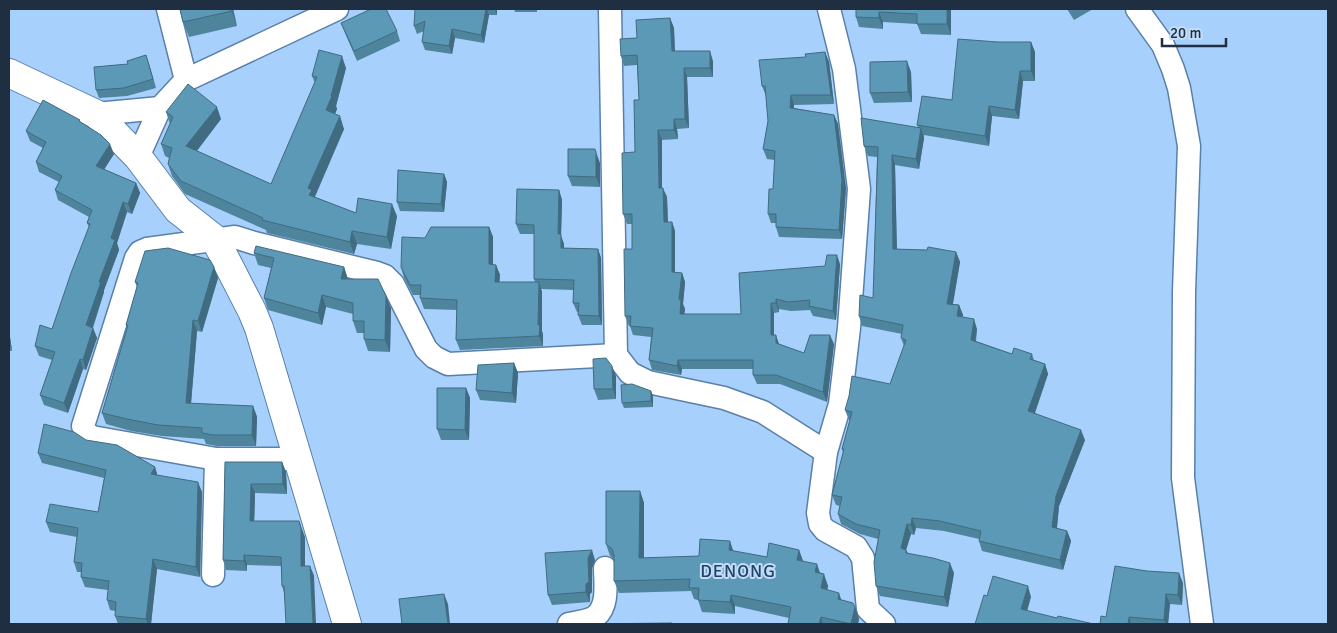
<svg xmlns="http://www.w3.org/2000/svg" width="1337" height="633" font-family="Signika,sans-serif">
<rect width="100%" height="100%" fill="#a7d0fd"/>
<g fill="none" stroke-linecap="round" stroke-linejoin="round">
<defs>
<g id="minor">
<polyline points="168,9 186,80"/>
<polyline points="610,9 616,355 630,373 648,382 724,398 763,412 826,452"/>
<polyline points="829,9 844,69 859,189 849,328 840,404 826,452 818,513 820,524 825,530 856,547 863,558 868,609 884,624"/>
<polyline points="1137,9 1163,45 1173,69 1179,88 1189,146 1184,292 1183,478 1202,624"/>
<polyline points="96,114 160,108 186,80 337,9"/>
<polyline points="138,157 160,108"/>
<polyline points="298,459 216,459 92,437 86,433 83,426 136,258 140,252 147,249 235,237 254,243 377,273 385,276 393,284 426,349 434,357 448,364 616,355"/>
<polyline points="213,575 216,459"/>
<path d="M569 624C577 622 590 621 596 616 609 605 605 583 605 568"/>
</g>
<polyline id="tertiary" points="9,73 96,114 138,157 178,210 215,239 252,311 259,328 347,624"/>
</defs>
<use href="#minor" stroke="#5980a9" stroke-width="25"/>
<use href="#tertiary" stroke="#5980a9" stroke-width="30"/>
<use href="#minor" stroke="#fff" stroke-width="22"/>
<use href="#tertiary" stroke="#fff" stroke-width="28"/>
</g>
<g fill="#4f849d">
<polygon points="180,9 233,9 237,26 189,37 183,22"/>
<polygon points="415,9 497,9 497,15 489,15 484,43 455,38 452,54 425,50 422,42 424,31 417,34 414,26"/>
<polygon points="514,9 537,9 537,12 515,12"/>
<polygon points="856,9 951,9 951,35 921,34 917,24 883,22 883,29 859,27 856,17"/>
<polygon points="1067,9 1093,9 1074,20"/>
<polygon points="670,18 674,28 675,51 713,61 713,77 687,77 689,128 677,129 678,139 662,140 662,188 667,197 668,222 672,222 675,231 675,272 682,273 685,282 683,304 685,309 684,314 741,314 840,264 836,320 813,316 810,310 791,311 779,309 779,312 774,313 774,335 779,344 804,353 834,344 827,402 780,384 757,384 753,375 753,369 682,369 681,375 652,370 649,360 651,337 633,335 630,326 629,326 625,316 632,249 632,224 627,224 623,214 635,152 639,100 637,65 624,66 621,56 637,38"/>
<polygon points="341,23 397,31 400,41 357,61 345,33"/>
<polygon points="998,42 1031,42 1035,52 1035,81 1023,81 1019,119 992,116 989,146 924,135 924,138 919,169 895,165 897,249 956,252 960,262 953,304 959,305 963,315 962,317 977,329 976,341 1012,354 1032,354 1034,360 1045,364 1048,374 1035,413 1085,440 1059,506 1057,528 1067,531 1071,541 1063,570 982,551 979,541 979,539 944,531 916,528 914,535 911,534 906,550 908,553 954,573 948,607 880,596 876,586 878,539 860,534 841,524 838,514 840,506 836,505 832,495 843,453 842,449 850,421 849,420 845,410 890,384 904,346 901,338 902,334 862,326 859,316 873,298 877,157 868,156 864,146 918,127 917,125 952,100"/>
<polygon points="825,52 829,62 834,104 794,105 794,108 834,115 838,124 846,189 842,239 779,237 776,227 776,223 771,223 768,214 773,189 775,160 767,159 763,149 768,121 766,96 762,86 806,57"/>
<polygon points="146,55 156,88 127,96 99,98 96,90 128,64"/>
<polygon points="346,68 336,106 337,109 335,114 344,129 315,197 356,213 397,216 391,249 357,244 354,254 267,233 266,230 185,194 172,176 168,164 169,158 165,156 161,144 170,124 166,112 221,119 197,151 271,184 315,83 312,76"/>
<polygon points="911,72 912,102 874,103 870,93"/>
<polygon points="80,120 80,122 114,154 104,169 136,183 140,193 132,214 127,212 117,243 119,250 104,290 104,292 93,328 97,338 86,370 83,369 68,413 44,405 40,395 52,360 39,356 35,346 52,329 89,227 87,223 89,217 58,200 55,190 59,182 39,172 36,162 43,148 30,141 26,131"/>
<polygon points="600,163 600,187 572,186 568,176"/>
<polygon points="444,174 447,182 444,212 400,211 397,202"/>
<polygon points="559,190 562,200 561,236 564,244 564,248 598,249 601,258 602,325 582,325 578,315 578,312 577,312 573,303 573,290 541,289 542,292 542,331 543,335 543,346 460,350 456,340 457,310 424,309 420,298 421,295 413,295 404,278 401,267 425,238 489,227 493,237 493,265 496,265 500,275 499,282 535,282 534,279 534,234 520,234 516,224"/>
<polygon points="254,253 344,267 348,279 391,308 390,352 368,351 364,339 364,333 357,333 353,321 353,314 326,307 322,325 268,310 264,298 271,268 258,265"/>
<polygon points="214,267 218,278 202,332 197,331 191,404 253,406 257,417 256,446 217,446 206,444 204,439 162,436 131,431 106,424 102,413 127,328 126,325 137,287 135,282"/>
<polygon points="9,330 12,351 9,351"/>
<polygon points="514,363 518,373 516,403 480,400 476,390"/>
<polygon points="616,376 616,399 598,400 594,389"/>
<polygon points="466,388 470,398 469,440 441,440 437,429"/>
<polygon points="653,396 653,407 624,408 622,403"/>
<polygon points="86,440 155,467 157,475 202,492 200,577 157,569 151,624 118,624 115,616 115,611 110,610 107,600 108,590 85,587 81,577 81,572 77,572 74,562 77,537 50,532 46,522 98,512 104,478 42,463 38,453"/>
<polygon points="225,462 282,462 286,472 287,494 255,493 254,521 305,537 305,566 310,566 314,576 285,595 282,586 281,566 247,565 247,571 226,570 223,560"/>
<polygon points="640,491 644,503 644,558 699,556 733,551 767,557 799,550 803,561 821,573 828,586 827,590 842,600 855,607 859,619 858,624 788,624 789,618 735,606 735,614 702,612 698,600 694,599 691,591 619,593 614,581 614,559 610,556 606,544"/>
<polygon points="595,560 592,568 592,592 590,594 590,602 552,605 548,595"/>
<polygon points="1183,583 1182,605 1170,604 1168,624 1100,624 1106,617"/>
</g>
<g fill="#406b80">
<polygon points="231,9 233,9 237,26 232,11"/>
<polygon points="486,9 487,9 489,15 484,43 481,35"/>
<polygon points="495,9 497,9 497,15"/>
<polygon points="947,9 951,9 951,35 947,24"/>
<polygon points="879,12 883,22 883,29 879,18"/>
<polygon points="670,18 674,28 675,61 672,51"/>
<polygon points="452,29 455,38 452,54 449,46"/>
<polygon points="1031,42 1035,52 1035,81 1031,71"/>
<polygon points="710,51 713,61 713,77 710,68"/>
<polygon points="825,52 829,62 834,104 831,95"/>
<polygon points="146,55 149,64 156,88 153,79"/>
<polygon points="342,56 346,68 336,106 337,109 331,123 326,110"/>
<polygon points="907,61 911,72 912,102 908,92"/>
<polygon points="684,68 687,77 689,128 685,119"/>
<polygon points="1020,71 1023,81 1019,119 1015,110"/>
<polygon points="791,95 794,105 793,117 790,108"/>
<polygon points="989,106 992,116 989,146 985,136"/>
<polygon points="217,107 221,119 191,158 186,146"/>
<polygon points="834,115 838,124 846,189 842,239 839,230"/>
<polygon points="340,116 344,129 314,198 309,195 308,188"/>
<polygon points="674,119 677,129 678,139 674,130"/>
<polygon points="921,128 924,138 919,169 916,159"/>
<polygon points="658,130 662,140 662,198 659,188"/>
<polygon points="110,144 114,154 100,176 96,166"/>
<polygon points="596,152 600,163 600,187 596,177"/>
<polygon points="892,155 895,165 897,259 893,249"/>
<polygon points="444,174 447,182 444,212 441,204"/>
<polygon points="136,183 140,193 132,214 128,204"/>
<polygon points="663,188 667,197 668,231 664,222"/>
<polygon points="559,190 562,200 561,236 564,244 564,258 561,248 558,234"/>
<polygon points="123,202 127,212 117,243 119,250 104,290 104,292 90,335 86,325 111,238"/>
<polygon points="392,204 397,216 391,249 387,237"/>
<polygon points="672,222 675,231 675,282 672,272"/>
<polygon points="489,227 493,237 493,275 489,264"/>
<polygon points="352,231 357,244 354,254 350,242"/>
<polygon points="598,249 601,258 602,325 599,316"/>
<polygon points="956,252 960,262 951,314 947,304"/>
<polygon points="837,255 840,264 836,320 833,311"/>
<polygon points="496,265 500,275 499,292 495,282"/>
<polygon points="214,267 218,278 202,332 198,321"/>
<polygon points="344,267 348,280 341,279"/>
<polygon points="682,273 685,282 683,304 685,309 683,323 680,314 679,299"/>
<polygon points="539,282 542,292 542,331 543,335 543,346 539,336 538,325"/>
<polygon points="322,295 326,307 322,325 318,313"/>
<polygon points="386,296 391,308 390,352 385,340"/>
<polygon points="776,299 779,309 779,312 776,303"/>
<polygon points="771,303 774,313 774,344 771,335"/>
<polygon points="959,305 963,315 961,326 957,316"/>
<polygon points="974,319 977,329 974,350 971,340"/>
<polygon points="193,320 197,331 190,415 186,403"/>
<polygon points="93,328 97,338 86,370 83,360"/>
<polygon points="9,330 12,351 9,343"/>
<polygon points="776,335 779,344 776,343"/>
<polygon points="830,335 834,344 827,402 823,392"/>
<polygon points="80,359 83,369 68,413 64,403"/>
<polygon points="678,360 682,369 681,375 677,366"/>
<polygon points="514,363 518,373 516,403 512,393"/>
<polygon points="1045,364 1048,374 1032,421 1028,411"/>
<polygon points="612,366 616,376 616,399 613,389"/>
<polygon points="466,388 470,398 469,440 465,430"/>
<polygon points="651,391 653,396 653,407 651,401"/>
<polygon points="253,406 257,417 256,446 252,435"/>
<polygon points="1081,430 1085,440 1059,506 1056,537 1052,527 1056,496"/>
<polygon points="282,462 286,472 287,494 283,484"/>
<polygon points="155,467 158,477 151,474"/>
<polygon points="198,482 202,492 200,577 196,567"/>
<polygon points="251,484 255,493 254,531 250,521"/>
<polygon points="640,491 644,503 644,570 639,558"/>
<polygon points="912,518 916,528 914,535 911,525"/>
<polygon points="299,521 305,537 305,576 301,566"/>
<polygon points="907,524 911,534 906,550 910,560 901,548"/>
<polygon points="1067,531 1071,541 1063,570 1060,560"/>
<polygon points="730,541 734,553 729,550"/>
<polygon points="592,550 595,560 592,568 592,592 590,594 590,602 586,592 588,558"/>
<polygon points="799,550 803,561 797,560"/>
<polygon points="244,555 247,565 247,571 244,561"/>
<polygon points="153,559 157,569 151,624 148,624 146,619"/>
<polygon points="950,563 954,573 948,607 944,597"/>
<polygon points="817,564 821,576 815,572"/>
<polygon points="310,566 314,576 316,624 313,624"/>
<polygon points="1179,573 1183,583 1182,605 1178,595"/>
<polygon points="824,574 828,586 825,600 821,588"/>
<polygon points="1028,586 1031,597 1025,619 1021,609"/>
<polygon points="839,593 843,605 838,599"/>
<polygon points="444,594 448,604 450,624 448,624"/>
<polygon points="1166,594 1170,604 1168,624 1166,624 1164,620"/>
<polygon points="731,595 735,606 735,614 730,602"/>
<polygon points="855,607 859,619 858,624 851,624"/>
<polygon points="821,617 823,624 819,624"/>
<polygon points="1129,617 1131,624 1128,624"/>
</g>
<g fill="#5c99b7" stroke="#406b80">
<polygon points="180,9 231,9 232,11 183,22"/>
<polygon points="371,9 386,9 397,31 354,51 341,23"/>
<polygon points="415,9 486,9 481,35 452,29 449,46 422,42 425,21 414,26"/>
<polygon points="856,9 947,9 947,24 917,24 917,14 879,12 879,18 856,17"/>
<polygon points="670,18 672,51 710,51 710,68 684,68 685,119 674,119 674,130 658,130 659,188 663,188 664,222 672,222 672,272 682,273 679,299 681,300 680,314 741,314 739,273 825,266 827,255 837,255 833,311 809,306 810,300 788,302 776,299 776,303 771,303 771,335 776,335 776,343 804,353 810,335 830,335 823,392 776,375 753,375 753,360 678,360 677,366 649,360 653,328 630,326 631,316 625,316 624,249 632,249 632,214 623,214 622,153 635,152 634,100 639,100 637,55 621,56 620,39 637,38 636,20"/>
<polygon points="958,39 998,42 1031,42 1031,71 1020,71 1015,110 989,106 985,136 917,125 922,96 952,100"/>
<polygon points="319,50 342,56 331,96 332,96 326,110 340,116 308,188 312,190 309,195 356,213 358,198 392,204 387,237 352,231 350,242 262,220 263,218 181,181 168,164 172,148 161,144 173,117 166,112 188,84 217,107 186,146 271,184 317,77 312,76"/>
<polygon points="825,52 831,95 791,95 790,108 834,115 842,180 839,230 776,227 776,214 768,214 769,189 773,189 775,151 763,149 768,121 765,86 762,86 759,60 806,57 805,54"/>
<polygon points="146,55 153,79 124,88 96,90 94,67 128,64 127,61"/>
<polygon points="907,61 908,92 870,93 870,62"/>
<polygon points="43,100 80,120 79,121 101,135 110,144 96,166 136,183 128,204 123,202 111,238 115,240 99,282 101,282 86,325 93,328 83,360 80,359 64,403 40,395 55,352 35,346 40,325 52,329 71,273 90,224 87,223 92,210 55,190 62,176 36,162 46,142 26,131"/>
<polygon points="861,118 921,128 916,159 892,155 893,249 927,250 928,247 956,252 947,304 959,305 957,316 974,319 971,340 1012,354 1014,348 1032,354 1030,359 1045,364 1028,411 1081,430 1056,496 1052,527 1067,531 1060,560 979,541 981,531 940,521 912,518 911,525 907,524 901,548 906,550 906,553 933,558 950,563 944,597 876,586 874,562 880,530 856,524 838,514 842,497 832,495 844,449 842,449 852,412 845,410 849,396 852,376 890,384 906,340 901,338 903,325 859,316 860,295 873,298 878,147 864,146"/>
<polygon points="568,149 595,149 596,152 596,177 568,176"/>
<polygon points="398,170 444,174 441,204 397,202"/>
<polygon points="517,189 559,190 558,234 561,234 561,248 598,249 599,316 578,315 579,303 573,303 574,280 534,279 534,225 516,224"/>
<polygon points="431,227 489,227 489,264 496,265 495,282 539,282 538,325 540,325 539,336 456,340 457,300 420,298 421,285 410,285 401,267 402,237 425,238"/>
<polygon points="256,246 344,267 341,279 378,279 386,296 385,340 364,339 364,321 353,321 353,303 322,295 318,313 264,298 274,258 254,253"/>
<polygon points="168,248 210,260 214,267 198,321 193,320 186,403 253,406 252,435 213,435 202,433 202,428 158,425 127,419 102,413 128,325 126,325 138,283 135,282 145,251"/>
<polygon points="606,358 612,366 613,389 594,389 593,359"/>
<polygon points="514,363 512,393 476,390 478,365"/>
<polygon points="632,384 651,391 651,401 622,403 621,385"/>
<polygon points="437,388 466,388 465,430 437,429"/>
<polygon points="44,424 74,432 86,440 117,445 155,467 151,474 198,482 196,567 153,559 146,619 115,616 116,602 107,600 109,581 81,577 82,563 74,562 78,528 46,522 50,504 98,512 106,470 38,453"/>
<polygon points="225,462 282,462 283,484 251,484 250,521 299,521 301,528 301,566 310,566 313,624 286,624 284,586 282,586 281,557 244,555 244,561 223,560"/>
<polygon points="606,491 640,491 639,558 699,556 700,539 730,541 729,550 767,557 769,543 799,550 797,560 817,564 815,572 824,574 821,588 839,593 838,599 853,603 855,607 851,624 821,617 819,624 788,624 791,607 731,595 730,602 698,600 699,588 689,588 690,579 614,581 614,555 612,549 606,544"/>
<polygon points="592,550 588,558 589,582 586,584 586,592 548,595 545,553"/>
<polygon points="1115,566 1147,571 1179,573 1178,595 1166,594 1164,620 1129,617 1128,624 1100,624 1101,616 1106,617"/>
<polygon points="993,576 1028,586 1021,609 1057,618 1058,616 1094,624 975,624 984,595 987,596"/>
<polygon points="444,594 448,624 402,624 399,599"/>
<polygon points="672,623 672,624 580,624 582,624"/>
</g>
<g text-anchor="middle" dominant-baseline="central" stroke-width="4" stroke-linejoin="round" paint-order="stroke">
<g font-size="18" letter-spacing="1" fill="#20446a" stroke="#c3dcf7">
<text x="738" y="571">DENONG</text>
</g>
</g>
<rect width="1337" height="633" fill="none" stroke="#1f2f41" stroke-width="20"/>
<path d="M1162 38v8h64v-8" fill="none" stroke="#1f2f41" stroke-width="2.5"/>
<text x="1170" y="38" font-size="15" fill="#1f2f41" stroke="#c3dcf7" stroke-width="4" paint-order="stroke">20 m</text>
</svg>
